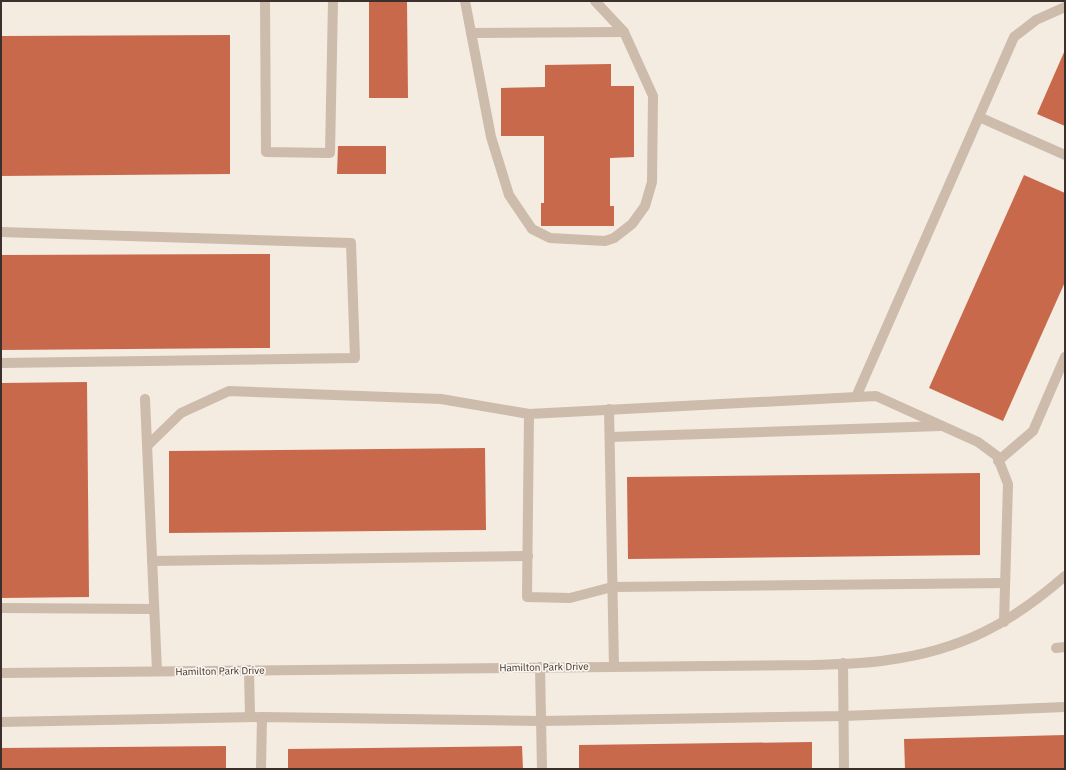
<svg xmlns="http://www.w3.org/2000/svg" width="1066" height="770" font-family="'IBM Plex Sans',sans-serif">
<rect width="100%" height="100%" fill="#f4ebe1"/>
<g fill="#c8694b">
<polygon points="369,1 407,1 408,98 369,98"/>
<polygon points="230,35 230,174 1,176 1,36"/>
<polygon points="1065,50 1065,126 1037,114"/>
<polygon points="611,64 611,86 634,86 634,157 610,158 610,206 614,206 614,226 541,226 541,203 544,203 544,136 501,136 501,88 545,87 545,65"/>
<polygon points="338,146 386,146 386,174 337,174"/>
<polygon points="1024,175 1065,193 1065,282 1003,421 929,388"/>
<polygon points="270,254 270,348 1,350 1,255"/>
<polygon points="87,382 89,597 1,598 1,383"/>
<polygon points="485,448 486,530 169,533 169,451"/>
<polygon points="980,473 980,555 628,559 627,477"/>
<polygon points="1065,735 1065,769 905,769 904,739"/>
<polygon points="812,742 812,769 579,769 579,745"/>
<polygon points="226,746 226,769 1,769 1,748"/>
<polygon points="522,746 523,769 288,769 288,749"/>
</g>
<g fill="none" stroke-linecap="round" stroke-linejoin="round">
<g stroke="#cdbbac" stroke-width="10">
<polyline points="265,1 266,152 330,153 333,1"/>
<polyline points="465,1 491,137 509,195 532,229 550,238 605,241 614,238 632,224 645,206 652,182 653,96 624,32 595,1"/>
<polyline points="471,33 624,32"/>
<polyline points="979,117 1065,155"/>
<polyline points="1,232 351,243 355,358 1,363"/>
<polyline points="856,397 1014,37 1036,20 1065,7"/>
<polyline points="145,399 157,671"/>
<polyline points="609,409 614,667"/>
<polyline points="529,414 527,597 570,598 612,587 1005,583"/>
<polyline points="610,437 941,426"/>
<polyline points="147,446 181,413 229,391 441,399 529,414 876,396 978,442 997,456 1008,484 1004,622"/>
<polyline points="998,461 1033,431 1065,357"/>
<polyline points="152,561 528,556"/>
<polyline points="1,608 154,609"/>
<polyline points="1056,648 1065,647"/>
<polyline points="843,663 844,769"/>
<polyline points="540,667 542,769"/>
<polyline points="249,670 250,717"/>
<polyline points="1,722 262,717 541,721 844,716 1065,707"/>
<polyline points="261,769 262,717"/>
</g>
<path stroke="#cdbbac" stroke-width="10" d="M1 673 812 665C837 664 864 664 888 660 961 650 1010 624 1065 576"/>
</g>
<g text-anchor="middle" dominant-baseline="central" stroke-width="3.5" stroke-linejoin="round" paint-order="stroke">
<g font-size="10" fill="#3b302b" stroke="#fbf5ee">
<text transform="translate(544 667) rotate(-1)">Hamilton Park Drive</text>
<text transform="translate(220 671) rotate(-1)">Hamilton Park Drive</text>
</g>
</g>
<rect width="1066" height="770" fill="none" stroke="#3b302b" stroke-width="4"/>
</svg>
